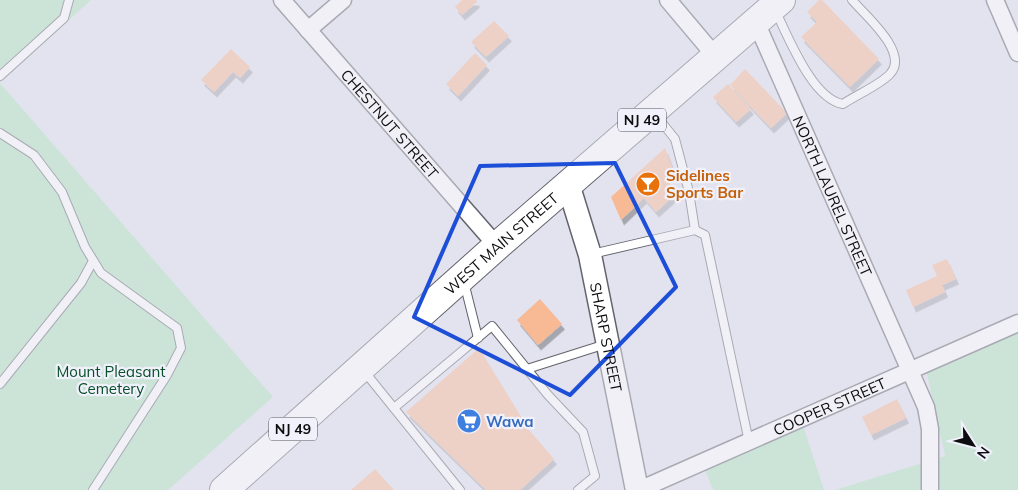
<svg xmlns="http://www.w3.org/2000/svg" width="1018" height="490" font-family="Mulish,sans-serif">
<defs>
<filter id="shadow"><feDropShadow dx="3" dy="5.5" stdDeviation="0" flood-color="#0004"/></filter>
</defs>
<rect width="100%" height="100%" fill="#e3e3ef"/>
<g fill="#b0e2bd">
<polygon points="0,0 91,0 0,83 273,397 168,490 0,490"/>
<polygon points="1018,321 1018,490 835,490 945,456 924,361"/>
<polygon points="799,413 824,490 713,490 699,455"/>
</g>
<g fill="#f8b995" filter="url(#shadow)">
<polygon points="462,0 476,0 477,2 462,15 455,7"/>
<polygon points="819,0 822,0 879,59 850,87 801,37 817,22 807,12"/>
<polygon points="494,21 509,36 486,57 471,42"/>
<polygon points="231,49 250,67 240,78 233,72 214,92 201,80"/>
<polygon points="475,53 487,65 458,96 446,84"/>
<polygon points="745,69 787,113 771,128 730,85"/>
<polygon points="728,84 751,109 736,122 713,97"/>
<polygon points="665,148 673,170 664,176 677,193 656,212 644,198 621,220 611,197"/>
<polygon points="947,259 956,279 942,285 945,292 913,307 906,290 937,276 932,265"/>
<polygon points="540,299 562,324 538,345 517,320"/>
<polygon points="479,348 529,430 554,459 520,490 486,490 406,412"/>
<polygon points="897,399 906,418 871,435 862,417"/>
<polygon points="375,469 394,490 351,490"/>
</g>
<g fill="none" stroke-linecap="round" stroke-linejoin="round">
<defs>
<g id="lane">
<path d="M775 10C788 36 812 99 843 104 856 95 880 85 890 74 910 53 865 15 852 0"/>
<polyline points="0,76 64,18 69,0"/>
<polyline points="655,114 675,139 689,192 695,230 705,235 749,442"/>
<polyline points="0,133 34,155 62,192 85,247 101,273 177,328 181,348 167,375 93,490"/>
<polyline points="592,254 695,230"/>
<polyline points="464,282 478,338"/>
<polyline points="527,369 606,344"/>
<polyline points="364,371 460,490"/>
<polyline points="0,384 81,283 93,261"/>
<polyline points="394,408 492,326 548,395 583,432 595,476 578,490"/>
</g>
<g id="street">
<path id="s1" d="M282 0 497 246"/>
<polyline points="668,0 716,57"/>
<polyline points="995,0 1018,53"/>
<path id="s2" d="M756 22 926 407 930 429V490"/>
<polyline points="308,30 343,0"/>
<path id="s3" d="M639 490 1018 323"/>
</g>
<g id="secondary">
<path id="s4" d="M568 184 590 255 637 490"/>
</g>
<g id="highway">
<path id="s5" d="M224 490 497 246 781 0"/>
</g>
</defs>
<use href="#lane" stroke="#63636d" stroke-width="10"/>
<use href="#street" stroke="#63636d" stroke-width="19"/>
<use href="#secondary" stroke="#63636d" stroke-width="25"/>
<use href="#highway" stroke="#63636d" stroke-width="30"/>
<use href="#lane" stroke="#fff" stroke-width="8"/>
<use href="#street" stroke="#fff" stroke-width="16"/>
<use href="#secondary" stroke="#fff" stroke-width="22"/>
<use href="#highway" stroke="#fff" stroke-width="28"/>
</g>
<path d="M0 0H1018V490H0ZM615 163 676 287 570 395 414 317 480 166Z" fill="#e3e3ef" fill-opacity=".55" fill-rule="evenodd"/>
<path fill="none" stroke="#1d4ed8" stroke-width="4" stroke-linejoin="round" d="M615 163 676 287 570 395 414 317 480 166Z"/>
<defs>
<symbol id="bar-disc" viewBox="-11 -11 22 22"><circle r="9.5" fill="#e8710a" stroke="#f1f1fc"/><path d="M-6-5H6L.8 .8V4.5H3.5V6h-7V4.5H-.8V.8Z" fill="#fff"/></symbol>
<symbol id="supermarket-disc" viewBox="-11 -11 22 22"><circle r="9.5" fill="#3f7fe0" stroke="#f1f1fc"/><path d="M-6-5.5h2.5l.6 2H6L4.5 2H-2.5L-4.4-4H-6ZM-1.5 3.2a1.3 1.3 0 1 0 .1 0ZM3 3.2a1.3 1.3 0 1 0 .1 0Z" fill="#fff"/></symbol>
</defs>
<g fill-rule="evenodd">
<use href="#bar-disc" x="634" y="170" width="28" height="28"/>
<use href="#supermarket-disc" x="455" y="407" width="28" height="28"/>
</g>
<g text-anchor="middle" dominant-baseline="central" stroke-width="4.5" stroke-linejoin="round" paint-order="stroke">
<g fill="#f1f1fc" stroke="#515157" stroke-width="1">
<rect x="618" y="108.5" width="48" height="23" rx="4"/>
<rect x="269" y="417.5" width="48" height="23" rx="4"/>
</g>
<g font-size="14" font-weight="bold" fill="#0d0d10">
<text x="642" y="120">NJ 49</text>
<text x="293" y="429">NJ 49</text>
</g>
<g font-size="15" fill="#0d0d10" stroke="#f1f1fc">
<text stroke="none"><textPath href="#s1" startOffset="164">CHESTNUT STREET</textPath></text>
<text stroke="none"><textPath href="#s2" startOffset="190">NORTH LAUREL STREET</textPath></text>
<text stroke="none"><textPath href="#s5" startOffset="371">WEST MAIN STREET</textPath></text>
<text stroke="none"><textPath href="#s4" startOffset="158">SHARP STREET</textPath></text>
<text stroke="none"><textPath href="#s3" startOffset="208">COOPER STREET</textPath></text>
</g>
<g font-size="15" font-weight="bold" fill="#c56008" stroke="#f1f1fc" text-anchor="start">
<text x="666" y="175">Sidelines<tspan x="666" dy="17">Sports Bar</tspan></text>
</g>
<g font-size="15" fill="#064f27" stroke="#f1f1fc">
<text x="111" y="371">Mount Pleasant<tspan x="111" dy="17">Cemetery</tspan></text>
</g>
<g font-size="15" font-weight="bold" fill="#366cbe" stroke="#f1f1fc" text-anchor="start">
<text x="486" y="421">Wawa</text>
</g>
</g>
<g transform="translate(973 445) rotate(126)" stroke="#f1f1fc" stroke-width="4" paint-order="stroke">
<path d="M0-4L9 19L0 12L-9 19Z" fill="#0d0d10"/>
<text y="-8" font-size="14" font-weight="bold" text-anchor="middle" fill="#0d0d10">N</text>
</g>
</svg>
